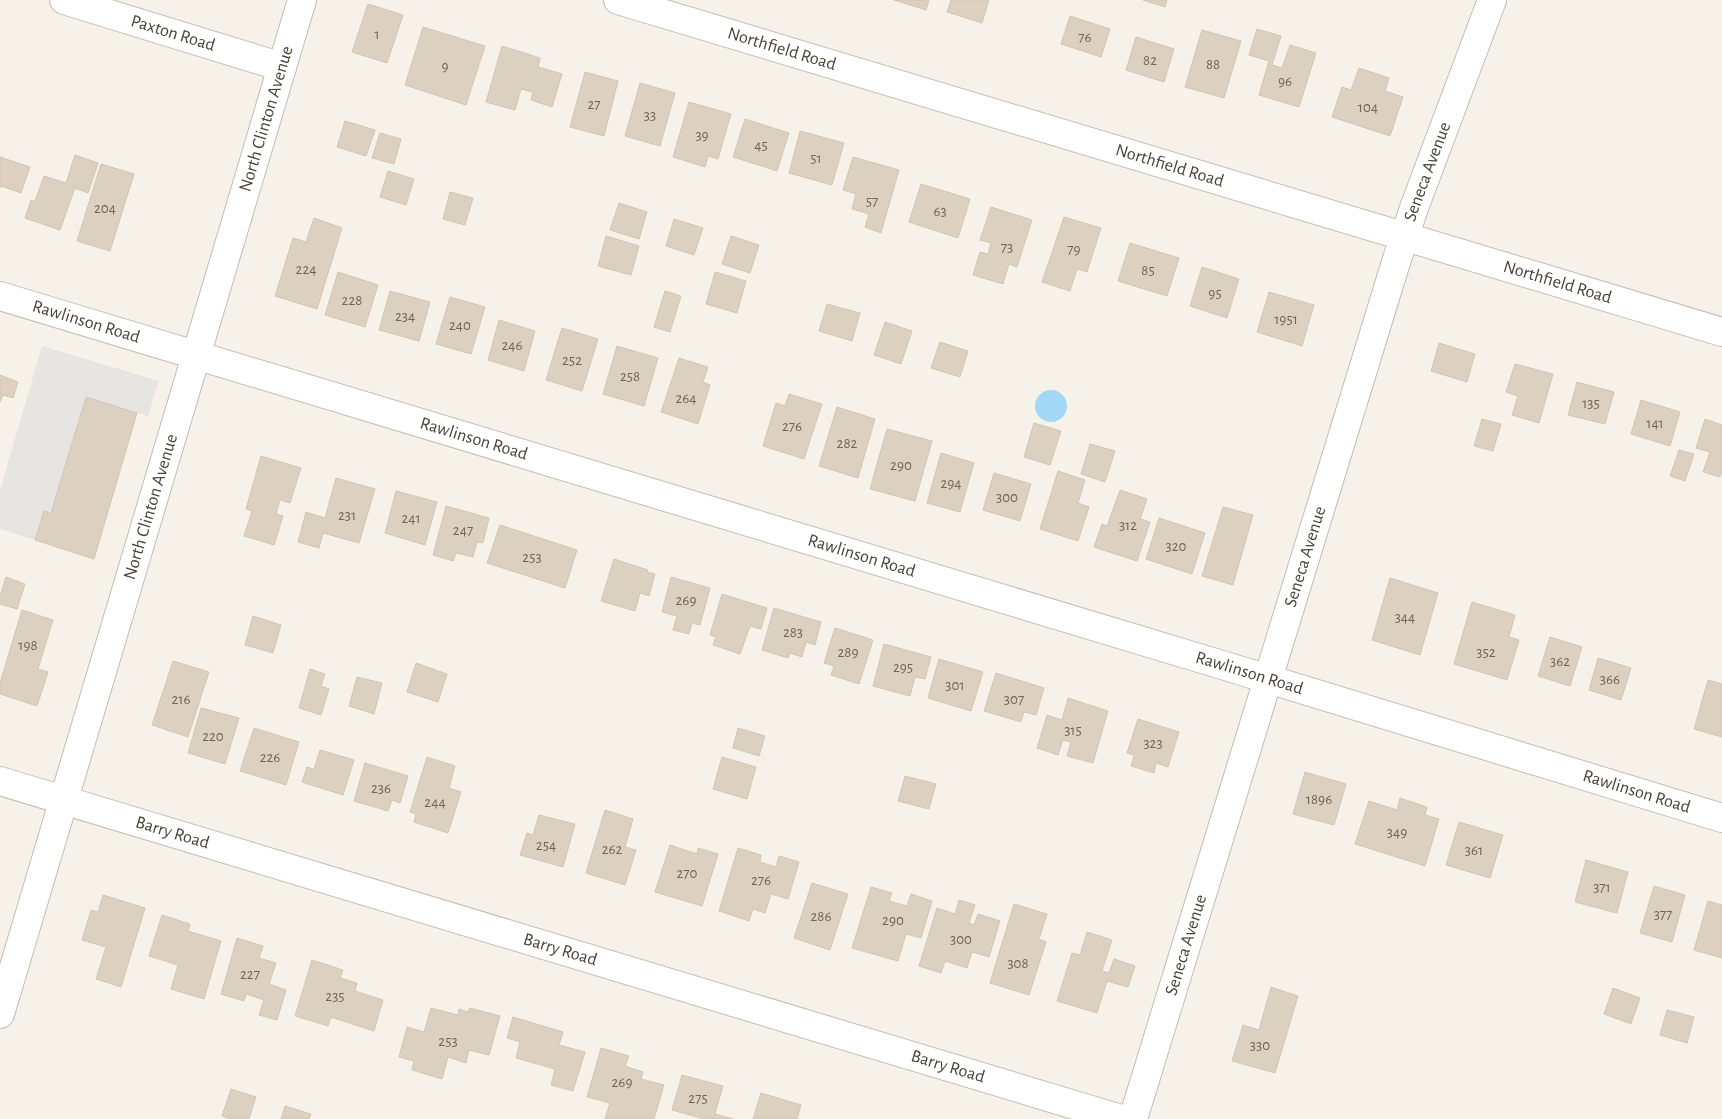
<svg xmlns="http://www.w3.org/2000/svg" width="1722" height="1119" font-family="'Alegreya Sans',sans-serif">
<rect width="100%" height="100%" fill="#f6f2ea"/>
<polygon fill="#e7e5e1" points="42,346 159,381 148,416 86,397 51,513 44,511 35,540 0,529 0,490"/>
<circle fill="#a2d7f6" cx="1051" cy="406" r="16"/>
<g fill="#dcd0c1" stroke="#d4c5b0">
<polygon points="894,0 929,0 926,10"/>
<polygon points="951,0 989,0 982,23 947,12"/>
<polygon points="1143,0 1167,0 1165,7"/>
<polygon points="368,4 403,15 387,63 352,52"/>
<polygon points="1070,16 1110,29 1101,57 1061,44"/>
<polygon points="423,27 485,46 466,105 405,85"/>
<polygon points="1257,29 1281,36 1272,65 1282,68 1290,45 1316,53 1299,107 1259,95 1269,61 1249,55"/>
<polygon points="1202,30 1241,41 1224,98 1185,87"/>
<polygon points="1136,37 1174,49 1164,82 1126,70"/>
<polygon points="502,46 540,58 538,67 562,74 552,107 531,100 533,92 521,89 515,110 486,102"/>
<polygon points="1359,68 1389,78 1385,91 1403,97 1390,136 1332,117 1342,87 1351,90"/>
<polygon points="585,72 618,81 604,136 570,127"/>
<polygon points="640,83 675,93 660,146 625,136"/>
<polygon points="689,102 731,114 718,159 708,156 705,167 673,157"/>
<polygon points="745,119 789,133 777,171 733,157"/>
<polygon points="345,121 375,130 366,156 337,147"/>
<polygon points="800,131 844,143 832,185 789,173"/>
<polygon points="380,133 401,139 394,164 372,158"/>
<polygon points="75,155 98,163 88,193 75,188 60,230 25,218 31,200 35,201 44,176 66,183"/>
<polygon points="0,157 30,167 21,193 1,186 0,188"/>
<polygon points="853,157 899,170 881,233 865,227 869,214 852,209 856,194 843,190"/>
<polygon points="101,164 134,174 110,251 77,241"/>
<polygon points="388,171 414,179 406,205 380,197"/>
<polygon points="921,184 970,199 958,238 909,222"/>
<polygon points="450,192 473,198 465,225 443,219"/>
<polygon points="619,203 647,212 639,239 610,230"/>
<polygon points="991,207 1032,220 1017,267 1009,264 1003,284 973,275 980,252 988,254 991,243 980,240"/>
<polygon points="1064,217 1101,228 1087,272 1077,269 1070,291 1042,282"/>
<polygon points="314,218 342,228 317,309 275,296 293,238 306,242"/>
<polygon points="674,219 703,228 694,255 666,246"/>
<polygon points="606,236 639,246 631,275 598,266"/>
<polygon points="731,236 759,245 750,273 722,264"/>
<polygon points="1130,243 1179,258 1167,296 1118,281"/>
<polygon points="1202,267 1239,279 1227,318 1190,306"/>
<polygon points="338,272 378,285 365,327 325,315"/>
<polygon points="715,272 746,281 737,313 706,304"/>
<polygon points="390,291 430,302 419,341 379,330"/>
<polygon points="665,291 681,296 670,332 654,327"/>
<polygon points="1269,292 1314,305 1302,346 1257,332"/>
<polygon points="450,297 485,307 471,354 436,344"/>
<polygon points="827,304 860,313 852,341 819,331"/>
<polygon points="499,320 535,331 524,371 488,360"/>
<polygon points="885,322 912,331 901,364 874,355"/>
<polygon points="562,328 598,339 582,391 546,380"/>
<polygon points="940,342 968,351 960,377 931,368"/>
<polygon points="1439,343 1475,354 1467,382 1431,371"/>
<polygon points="617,346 658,358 644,406 603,394"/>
<polygon points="679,358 708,367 703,382 710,385 698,424 661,412"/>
<polygon points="1515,364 1553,374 1539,423 1512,415 1518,396 1506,392"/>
<polygon points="0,375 18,382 13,398 3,395 0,402"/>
<polygon points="1577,382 1614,392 1605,424 1568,415"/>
<polygon points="789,394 822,404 804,459 763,446 776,403 785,406"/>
<polygon points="86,397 137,413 94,559 35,540 44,511 51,513"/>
<polygon points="1641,400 1680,412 1670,446 1631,434"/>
<polygon points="837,407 875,419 858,478 819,466"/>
<polygon points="1482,419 1501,424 1493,451 1474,446"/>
<polygon points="1705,419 1722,425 1722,471 1720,477 1703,472 1710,452 1696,448"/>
<polygon points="1034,423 1061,431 1050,465 1024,457"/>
<polygon points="887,429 932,441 915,501 870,489"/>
<polygon points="1090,444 1115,451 1105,482 1081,474"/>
<polygon points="1679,450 1694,454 1685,481 1670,476"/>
<polygon points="941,453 974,463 960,512 927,503"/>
<polygon points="261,456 301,468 290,503 280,500 276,514 283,516 274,545 244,536 252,511 246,509"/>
<polygon points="1058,471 1085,480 1078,503 1089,507 1078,541 1040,529"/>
<polygon points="994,473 1031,484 1020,521 983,510"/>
<polygon points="336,478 375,489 359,543 323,533 319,548 298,542 306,512 325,518"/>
<polygon points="1120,490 1147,499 1140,519 1150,522 1137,561 1094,547 1102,524 1107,526"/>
<polygon points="396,491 437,502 425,545 385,533"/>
<polygon points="446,506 489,518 483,543 477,542 473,557 456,553 453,561 433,555"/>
<polygon points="1223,507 1253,515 1233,585 1202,576"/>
<polygon points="1159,518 1205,533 1192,574 1146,559"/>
<polygon points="500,525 577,550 565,588 487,563"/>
<polygon points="614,559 648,570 647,572 655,574 649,596 640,593 635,611 601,601"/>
<polygon points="6,577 25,584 17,609 0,604 0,596"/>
<polygon points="671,577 710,588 700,625 692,623 689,634 673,630 677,616 662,612"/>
<polygon points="1390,578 1438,593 1420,655 1372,640"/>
<polygon points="722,594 767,608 761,629 750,626 740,654 713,645 716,637 710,635"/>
<polygon points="1472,602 1515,615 1509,637 1519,640 1507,680 1454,664"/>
<polygon points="774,608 821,622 815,645 806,642 802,657 790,653 788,658 762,650"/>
<polygon points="22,610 53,620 38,669 48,672 37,706 0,694 0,683"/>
<polygon points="253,616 281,625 273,653 245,645"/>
<polygon points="835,628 873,640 859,684 831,675 834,666 824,663"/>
<polygon points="1550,637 1582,647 1570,686 1538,676"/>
<polygon points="884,644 931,657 925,679 915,677 910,696 873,686"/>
<polygon points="1598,658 1631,668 1621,700 1589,690"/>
<polygon points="939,659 983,672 971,711 928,698"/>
<polygon points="173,661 209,672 188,737 152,725"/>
<polygon points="416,663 447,674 438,702 407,692"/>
<polygon points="310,669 325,674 321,686 329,689 321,715 299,708"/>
<polygon points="996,673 1044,688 1036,715 1024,712 1021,722 984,711"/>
<polygon points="357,677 382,683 374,714 349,706"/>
<polygon points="1708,680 1722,684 1722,737 1694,729"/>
<polygon points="1068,698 1108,711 1093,763 1067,756 1071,742 1063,740 1058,755 1037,748 1047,715 1062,720"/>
<polygon points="201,708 239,718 225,764 188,753"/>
<polygon points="1138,719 1179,732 1168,767 1156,763 1154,773 1131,766 1134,755 1127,753"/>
<polygon points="254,728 299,742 286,785 240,771"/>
<polygon points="738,728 765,736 759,756 733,748"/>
<polygon points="320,750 354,760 343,795 302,782 307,767 314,769"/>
<polygon points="427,757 455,766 449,788 461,792 448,833 414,822 416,814 410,812"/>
<polygon points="722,757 756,767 747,799 713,789"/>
<polygon points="365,763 408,776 400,803 392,800 388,811 354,801"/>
<polygon points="1305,772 1346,784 1334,825 1293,814"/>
<polygon points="905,776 936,784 929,809 898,801"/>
<polygon points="1400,798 1427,807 1425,815 1439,819 1425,866 1355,844 1369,801 1397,810"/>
<polygon points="605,810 633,819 625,847 636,850 625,885 586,873"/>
<polygon points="539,815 575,824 563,867 520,855 527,833 533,835"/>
<polygon points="1459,822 1503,835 1490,878 1446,865"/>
<polygon points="670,845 697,854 698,848 718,854 702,906 655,892"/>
<polygon points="738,848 761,855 760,862 776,867 779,856 799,862 788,899 771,894 765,913 753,909 749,921 719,911"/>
<polygon points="1586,860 1628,872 1617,913 1575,902"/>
<polygon points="812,883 848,894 830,950 794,938"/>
<polygon points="1654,886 1685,895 1672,942 1640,933"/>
<polygon points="871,887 892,893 889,901 907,906 911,894 932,901 921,938 906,934 898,961 852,948"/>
<polygon points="103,895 145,908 121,987 96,979 106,947 82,940 91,910 98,912"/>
<polygon points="959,900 975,905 969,923 974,925 978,914 1000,921 989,957 972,952 967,968 945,961 941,973 919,966 937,908 955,914"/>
<polygon points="1708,901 1722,905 1722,958 1694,950"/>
<polygon points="1014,904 1047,914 1039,939 1046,942 1029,995 990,983"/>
<polygon points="162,915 190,924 188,931 221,941 204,999 171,989 178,965 149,956"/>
<polygon points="1087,932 1112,940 1102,971 1109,973 1114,959 1135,966 1128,987 1107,981 1097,1013 1057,1001 1072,953 1080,955"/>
<polygon points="237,938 263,946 259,958 276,963 269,984 286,990 277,1020 259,1015 264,1000 246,994 244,1001 221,994"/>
<polygon points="312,960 343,970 340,978 357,983 355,991 383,1000 374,1031 331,1017 328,1026 295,1016"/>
<polygon points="1271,987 1298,996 1275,1073 1232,1061 1243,1025 1259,1030"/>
<polygon points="1613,988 1640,998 1631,1024 1604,1014"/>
<polygon points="431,1008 458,1015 459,1009 468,1012 470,1008 500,1016 489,1055 469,1050 466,1063 448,1057 442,1079 412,1070 414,1061 399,1057 407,1027 424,1032"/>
<polygon points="1667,1010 1694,1017 1687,1043 1660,1035"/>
<polygon points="513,1017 563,1032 559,1045 585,1052 573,1091 551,1085 555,1069 516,1058 520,1042 507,1038"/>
<polygon points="601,1048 629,1056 625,1066 643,1072 641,1079 664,1085 654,1119 605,1119 610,1103 587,1097"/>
<polygon points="682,1075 723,1086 715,1114 733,1119 704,1119 672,1110"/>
<polygon points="231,1089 256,1097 249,1119 231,1119 222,1116"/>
<polygon points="761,1093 801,1105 797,1119 753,1119"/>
<polygon points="285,1106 311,1114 309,1119 281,1119"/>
</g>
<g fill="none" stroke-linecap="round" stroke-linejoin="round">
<defs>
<g id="minor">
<path id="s1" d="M64 0 282 67"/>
<path id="s2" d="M618 0 1722 332"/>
<path id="s3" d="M0 296 1232 668 1722 818"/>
<path id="s4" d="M0 781 1121 1119"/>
<path id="s5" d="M0 1014 302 0"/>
</g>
<g id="tertiary">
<path id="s6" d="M1133 1119 1396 262 1414 208 1492 0"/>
</g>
</defs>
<use href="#minor" stroke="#c5bcae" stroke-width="30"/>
<use href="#tertiary" stroke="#c5bcae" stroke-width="30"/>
<use href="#minor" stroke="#fff" stroke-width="28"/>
<use href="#tertiary" stroke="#fff" stroke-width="28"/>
</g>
<g text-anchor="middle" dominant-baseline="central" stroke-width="4" stroke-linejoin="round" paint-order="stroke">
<g font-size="15" fill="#6f665a">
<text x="377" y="34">1</text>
<text x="1085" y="37">76</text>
<text x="1150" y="60">82</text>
<text x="1213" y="64">88</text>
<text x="445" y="66">9</text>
<text x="1285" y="81">96</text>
<text x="594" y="104">27</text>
<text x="1368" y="107">104</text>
<text x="650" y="115">33</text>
<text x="702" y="135">39</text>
<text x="761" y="145">45</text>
<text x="816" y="158">51</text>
<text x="872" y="201">57</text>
<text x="105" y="208">204</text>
<text x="940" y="211">63</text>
<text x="1007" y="247">73</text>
<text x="1074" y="249">79</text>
<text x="306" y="269">224</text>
<text x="1148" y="270">85</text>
<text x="1215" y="293">95</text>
<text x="352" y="300">228</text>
<text x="405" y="316">234</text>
<text x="1286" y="319">1951</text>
<text x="460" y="325">240</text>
<text x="512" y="345">246</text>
<text x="572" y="360">252</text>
<text x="630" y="376">258</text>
<text x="686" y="398">264</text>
<text x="1591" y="403">135</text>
<text x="1655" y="423">141</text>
<text x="792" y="426">276</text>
<text x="847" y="443">282</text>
<text x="901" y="465">290</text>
<text x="951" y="483">294</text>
<text x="1007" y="497">300</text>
<text x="347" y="515">231</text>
<text x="411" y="518">241</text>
<text x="1128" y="525">312</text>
<text x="463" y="530">247</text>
<text x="1176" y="546">320</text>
<text x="532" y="557">253</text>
<text x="686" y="600">269</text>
<text x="1405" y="617">344</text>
<text x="793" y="632">283</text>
<text x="28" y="645">198</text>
<text x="848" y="652">289</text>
<text x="1486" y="652">352</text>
<text x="1560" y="661">362</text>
<text x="903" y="667">295</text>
<text x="1610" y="679">366</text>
<text x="955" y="685">301</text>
<text x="181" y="699">216</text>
<text x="1014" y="699">307</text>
<text x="1073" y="730">315</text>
<text x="213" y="736">220</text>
<text x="1153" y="743">323</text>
<text x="270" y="757">226</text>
<text x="381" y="788">236</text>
<text x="1319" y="799">1896</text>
<text x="435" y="802">244</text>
<text x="1397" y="832">349</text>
<text x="546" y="845">254</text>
<text x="612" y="849">262</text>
<text x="1474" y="850">361</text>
<text x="687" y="873">270</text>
<text x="761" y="880">276</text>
<text x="1602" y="887">371</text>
<text x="1663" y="914">377</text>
<text x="821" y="916">286</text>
<text x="893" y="920">290</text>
<text x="961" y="939">300</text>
<text x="1018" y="963">308</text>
<text x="250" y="974">227</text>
<text x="335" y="996">235</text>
<text x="448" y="1041">253</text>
<text x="1260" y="1045">330</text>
<text x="622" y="1082">269</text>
<text x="698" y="1098">275</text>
</g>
<g font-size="18" fill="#4b4237" stroke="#fff">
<text stroke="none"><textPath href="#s1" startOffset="114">Paxton Road</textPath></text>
<text stroke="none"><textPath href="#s2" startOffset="171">Northfield Road</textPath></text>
<text stroke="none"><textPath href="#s5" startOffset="934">North Clinton Avenue</textPath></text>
<text stroke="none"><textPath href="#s2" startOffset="576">Northfield Road</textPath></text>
<text stroke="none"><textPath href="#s6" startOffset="992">Seneca Avenue</textPath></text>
<text stroke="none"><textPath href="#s2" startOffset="981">Northfield Road</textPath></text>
<text stroke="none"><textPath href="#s3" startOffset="90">Rawlinson Road</textPath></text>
<text stroke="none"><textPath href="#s3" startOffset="495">Rawlinson Road</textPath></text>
<text stroke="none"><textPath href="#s5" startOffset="529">North Clinton Avenue</textPath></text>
<text stroke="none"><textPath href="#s3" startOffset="900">Rawlinson Road</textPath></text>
<text stroke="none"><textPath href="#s6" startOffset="588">Seneca Avenue</textPath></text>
<text stroke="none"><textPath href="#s3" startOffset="1305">Rawlinson Road</textPath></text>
<text stroke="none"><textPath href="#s3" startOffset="1710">Rawlinson Road</textPath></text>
<text stroke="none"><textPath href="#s4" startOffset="180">Barry Road</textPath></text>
<text stroke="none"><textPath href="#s6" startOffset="182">Seneca Avenue</textPath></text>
<text stroke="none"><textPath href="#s4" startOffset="585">Barry Road</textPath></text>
<text stroke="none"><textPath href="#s4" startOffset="990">Barry Road</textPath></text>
</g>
</g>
</svg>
